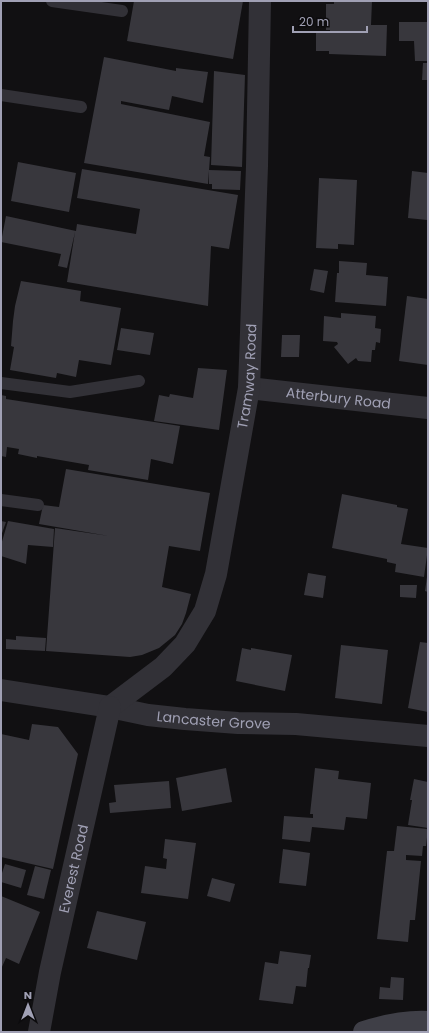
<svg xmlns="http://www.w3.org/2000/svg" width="429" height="1033" font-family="Poppins,sans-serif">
<rect width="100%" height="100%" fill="#111012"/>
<g fill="#38373d">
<polygon points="134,1 243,1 233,59 127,41"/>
<polygon points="334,1 372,1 371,25 387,25 386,56 329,54 329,51 316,51 316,31 330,32 330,30 326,30 326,4 334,4"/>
<polygon points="399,22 428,22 428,61 415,61 414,41 399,41"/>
<polygon points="104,57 176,71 176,68 208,72 203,103 172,96 169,110 121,101 121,104 210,122 204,156 210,157 208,184 84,163"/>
<polygon points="423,63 428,63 428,80 422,80"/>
<polygon points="214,71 245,75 242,167 211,165"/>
<polygon points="18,162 76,173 69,212 11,201"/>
<polygon points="82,169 238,195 229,249 211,246 208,306 67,282 75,232 67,268 58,266 61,254 1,242 6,216 76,231 77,224 136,234 140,209 77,198"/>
<polygon points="209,170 241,171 240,190 212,189 212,184 209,184"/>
<polygon points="412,171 428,173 428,207 427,220 408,218"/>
<polygon points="319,178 357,180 354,245 338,244 338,249 316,248"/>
<polygon points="339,261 367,263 366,275 388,277 386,306 335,302 337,273 339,273"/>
<polygon points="314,269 328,271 324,293 310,290"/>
<polygon points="21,281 81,291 80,301 121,308 111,365 79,360 76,377 57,373 56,378 10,370 14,347 11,346 13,321 15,306"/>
<polygon points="407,296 428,299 428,365 399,361"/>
<polygon points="341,313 376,316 375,328 381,329 380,343 376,342 375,350 372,350 371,362 358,361 356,358 348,364 334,347 338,344 337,342 323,341 324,316 341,318"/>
<polygon points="121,328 154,333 150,355 117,350"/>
<polygon points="282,335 300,335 299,357 281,357"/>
<polygon points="198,368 227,370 219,430 154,421 159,395 169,397 170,394 193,398"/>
<polygon points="1,395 6,396 6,399 180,426 173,464 151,459 148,480 88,470 89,465 37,456 37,458 18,454 19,449 7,447 6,457 1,456"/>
<polygon points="66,469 210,493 200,551 169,546 162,587 191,594 186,613 182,624 175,635 159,648 142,655 130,657 46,651 55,528 109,536 39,524 43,505 59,507"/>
<polygon points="342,494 397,505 397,507 408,509 401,544 428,548 424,577 395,572 396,564 387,562 387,559 332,548"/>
<polygon points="1,521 6,522 1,536"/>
<polygon points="8,521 54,529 53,547 28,545 26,564 1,556 1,545"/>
<polygon points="308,573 326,576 323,598 304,595"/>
<polygon points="427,577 428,577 428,592 425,591"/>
<polygon points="400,585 417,585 416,598 400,597"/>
<polygon points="16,636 46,638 45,651 6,649 6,639 16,640"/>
<polygon points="420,642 428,643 428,712 408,708"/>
<polygon points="341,645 388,650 382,704 335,698"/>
<polygon points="242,648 251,650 251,648 292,655 285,691 236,681"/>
<polygon points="32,724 58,727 78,754 53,869 1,857 1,734 29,740"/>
<polygon points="226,768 232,802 182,811 176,778"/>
<polygon points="315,768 339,771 338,779 371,783 367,819 346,817 344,830 312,827 310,842 282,839 284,816 313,818 313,814 310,814"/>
<polygon points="414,779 428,782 428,828 408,825 412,800 410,800"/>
<polygon points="169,781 171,808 110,813 109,803 116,802 114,785"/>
<polygon points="397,826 428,829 426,846 423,846 422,856 406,855 406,860 421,861 415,920 410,920 408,942 377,939 387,851 394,851"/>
<polygon points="165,839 196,843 188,899 141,893 145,866 166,869 167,859 163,858"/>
<polygon points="283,849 310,853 306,886 279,883"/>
<polygon points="5,864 26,870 21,888 1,882 1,876"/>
<polygon points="35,866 51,870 44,899 27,895"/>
<polygon points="212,878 235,884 230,902 207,896"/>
<polygon points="1,896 40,912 19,964 6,958 1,969"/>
<polygon points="97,911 146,922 137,960 87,948"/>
<polygon points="280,951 311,955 309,968 308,968 306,987 296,986 293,1004 259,1000 265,962 278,964"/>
<polygon points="391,977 404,978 403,1000 379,999 380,987 390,988"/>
</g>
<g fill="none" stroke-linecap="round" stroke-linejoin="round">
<g stroke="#323137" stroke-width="12">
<polyline points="52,1 122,11"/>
<polyline points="1,95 81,107"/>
<polyline points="1,383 70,392 139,381"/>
<polyline points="1,500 38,505"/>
</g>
<g stroke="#323137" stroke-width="22">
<path id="s1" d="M249 388 428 408"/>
<path id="s2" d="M1 690 110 707 148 715 185 719 238 723 296 724 428 736"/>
<path id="s3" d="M110 707 163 667 185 644 205 611 216 574 249 388 257 166 260 1"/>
<path id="s4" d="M39 1032 50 972 110 707"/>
</g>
<path stroke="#3f3f47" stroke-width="22" d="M364 1032C383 1026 408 1021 428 1022"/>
</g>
<g text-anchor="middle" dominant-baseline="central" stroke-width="4" stroke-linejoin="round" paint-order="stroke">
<g font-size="14" fill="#a0a0b4" stroke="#0c0b0d">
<text stroke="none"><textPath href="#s3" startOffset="376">Tramway Road</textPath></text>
<text stroke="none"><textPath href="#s1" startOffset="90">Atterbury Road</textPath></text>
<text stroke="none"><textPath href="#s2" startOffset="215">Lancaster Grove</textPath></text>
<text stroke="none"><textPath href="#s4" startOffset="167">Everest Road</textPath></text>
</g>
</g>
<rect width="429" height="1033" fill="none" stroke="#a0a0b4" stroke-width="4"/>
<g transform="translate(28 1005)" stroke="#0c0b0d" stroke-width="3" paint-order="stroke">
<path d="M0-3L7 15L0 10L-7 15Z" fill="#a0a0b4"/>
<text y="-6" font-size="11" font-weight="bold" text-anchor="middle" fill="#a0a0b4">N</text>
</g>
<path d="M293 26v6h74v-6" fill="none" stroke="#a0a0b4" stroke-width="2"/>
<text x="299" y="26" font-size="12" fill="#a0a0b4" stroke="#0c0b0d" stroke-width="3" paint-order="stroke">20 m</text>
</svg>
